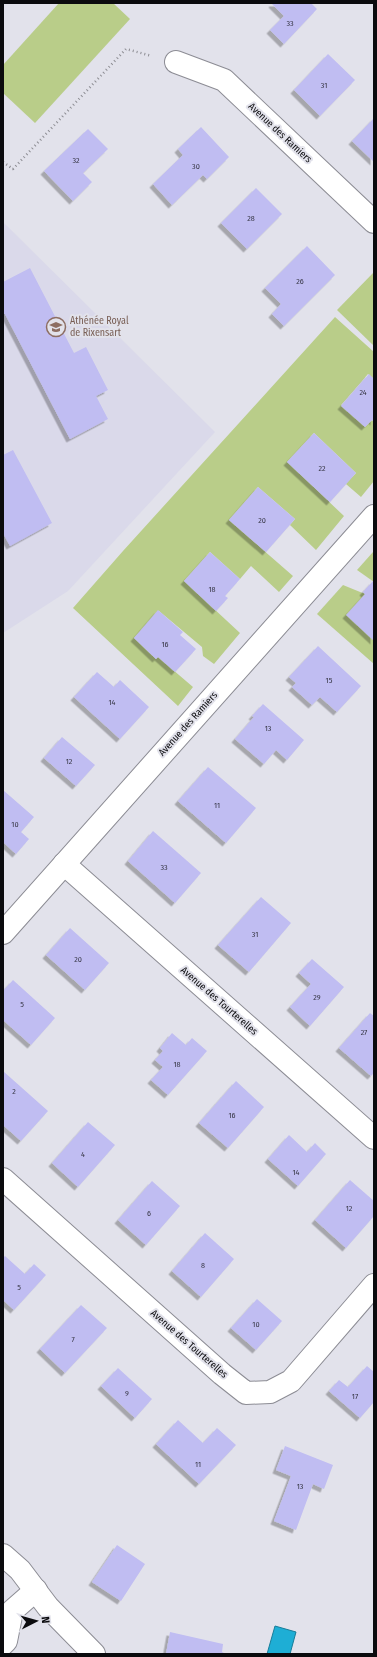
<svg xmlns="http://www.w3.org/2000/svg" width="377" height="1657" font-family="'Fira Sans Condensed',sans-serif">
<defs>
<filter id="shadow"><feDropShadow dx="-3.5" dy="3.5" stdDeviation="0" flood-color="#0004"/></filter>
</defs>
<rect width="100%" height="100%" fill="#e2e2eb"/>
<polygon fill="#dad9ea" points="3,222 215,432 68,591 3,633"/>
<g fill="#b9cd89">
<polygon points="59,3 113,3 130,19 35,123 3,93 3,65"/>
<polygon points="374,272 374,346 337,310"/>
<polygon points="335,317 374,352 374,379 368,374 341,405 365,427 372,420 374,422 374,481 361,497 346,484 356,473 314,433 287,462 344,516 316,550 290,525 295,519 258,487 229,520 293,576 279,592 251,566 240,579 210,552 184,581 240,633 214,664 203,656 202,647 159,611 134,638 156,659 158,657 193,687 178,706 73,608 123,551"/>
<polygon points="373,552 374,554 374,582 357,570"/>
<polygon points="343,585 365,594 374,641 374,664 317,614"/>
</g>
<polygon fill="#1eaed5" stroke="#187d99" points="275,1626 296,1632 290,1654 267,1654"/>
<g fill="#c0bdf2" filter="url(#shadow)">
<polygon points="273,3 311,3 317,9 284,44 270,30 284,16 272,4"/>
<polygon points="328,54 355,80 320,116 294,90"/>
<polygon points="374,118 374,162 352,141"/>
<polygon points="201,127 229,157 207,179 203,175 172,205 153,184 183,155 178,149"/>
<polygon points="88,129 108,149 83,173 92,182 73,201 44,171"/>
<polygon points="256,188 282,214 247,249 221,223"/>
<polygon points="307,246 335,275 284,326 272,314 281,304 265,288"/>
<polygon points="30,268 74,353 86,347 108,390 96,396 108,419 70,439 5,314 3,314 3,282"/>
<polygon points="369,374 374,379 374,422 372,420 365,427 341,406"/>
<polygon points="314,433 356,473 330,502 287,462"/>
<polygon points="13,450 52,523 10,546 3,533 3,455"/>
<polygon points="258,487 295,519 266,552 229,520"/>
<polygon points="210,552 240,579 225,596 228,598 216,611 184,581"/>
<polygon points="373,581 374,582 374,641 346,615 365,594 363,592"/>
<polygon points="158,610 183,632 180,635 196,649 175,672 158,657 156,659 134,638"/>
<polygon points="318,646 361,686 337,712 320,697 312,705 292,687 296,683 289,677"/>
<polygon points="97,672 114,687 120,680 149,707 120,739 74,697"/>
<polygon points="263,704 304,740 287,760 276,750 264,764 235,739 254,717 252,716"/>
<polygon points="62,737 95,765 76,786 44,758"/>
<polygon points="208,767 256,808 226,843 178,801"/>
<polygon points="3,790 34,817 21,832 29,839 16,854 3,842"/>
<polygon points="153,831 201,873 175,903 128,861"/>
<polygon points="261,897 291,923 249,972 218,945"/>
<polygon points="70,928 109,963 85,990 46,955"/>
<polygon points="312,959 344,987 310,1026 290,1007 311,984 299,973"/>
<polygon points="13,980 55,1018 31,1045 3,1020 3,991"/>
<polygon points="370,1013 374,1016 374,1073 371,1076 339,1048"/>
<polygon points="172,1033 186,1045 192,1038 207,1051 168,1095 151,1080 163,1067 155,1060 163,1051 160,1048"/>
<polygon points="3,1071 48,1111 21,1141 3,1125"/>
<polygon points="236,1081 264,1107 228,1148 199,1123"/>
<polygon points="88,1122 115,1145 78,1187 52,1163"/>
<polygon points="289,1135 307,1152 315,1143 326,1154 298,1186 268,1159"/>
<polygon points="350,1180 374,1201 374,1216 346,1248 315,1220"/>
<polygon points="152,1181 180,1206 146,1245 118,1220"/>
<polygon points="205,1233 234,1259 201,1297 172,1271"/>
<polygon points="5,1256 25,1274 34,1264 46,1275 14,1310 3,1300 3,1258"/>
<polygon points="257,1299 282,1321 256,1350 231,1328"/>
<polygon points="81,1305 107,1328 65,1373 40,1349"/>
<polygon points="367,1366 374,1372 374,1402 360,1418 329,1391 339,1380 348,1387"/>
<polygon points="118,1368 152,1399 135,1418 101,1386"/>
<polygon points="178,1420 203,1443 217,1428 236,1445 199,1484 156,1444"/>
<polygon points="285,1446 333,1465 324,1489 313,1484 296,1530 274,1521 291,1476 276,1470"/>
<polygon points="117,1545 145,1564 121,1601 92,1582"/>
<polygon points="170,1632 223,1644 222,1652 226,1654 166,1654"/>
</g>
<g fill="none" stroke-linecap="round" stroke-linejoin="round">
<defs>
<g id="minor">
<polyline points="176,62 224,80 374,222"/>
<polyline points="64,864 374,1138"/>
<polyline points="3,933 374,516"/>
<polyline points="3,1179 222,1374 246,1393 270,1392 291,1381 374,1285"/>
<polyline points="3,1555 20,1570 48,1607 94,1654"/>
<polyline points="3,1644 6,1641 12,1611 36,1590"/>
</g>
</defs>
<use href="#minor" stroke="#8c8c94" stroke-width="24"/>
<polyline stroke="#8d8d93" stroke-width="2.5" stroke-dasharray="1 3" stroke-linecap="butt" points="3,162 13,169 126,49 152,56"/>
<use href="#minor" stroke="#fff" stroke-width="22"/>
</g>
<defs>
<symbol id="school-ring" viewBox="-11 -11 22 22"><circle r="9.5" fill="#e2e2eb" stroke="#8d6e63" stroke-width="1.5"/><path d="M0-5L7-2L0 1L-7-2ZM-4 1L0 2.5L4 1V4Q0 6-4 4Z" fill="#8d6e63"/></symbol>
</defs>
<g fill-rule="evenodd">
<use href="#school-ring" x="45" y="316" width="22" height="22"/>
</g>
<g text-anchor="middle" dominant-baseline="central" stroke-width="4" stroke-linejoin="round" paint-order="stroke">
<g font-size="8" fill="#383847">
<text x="290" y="23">33</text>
<text x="324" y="85">31</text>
<text x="76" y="160">32</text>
<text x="196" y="166">30</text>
<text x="251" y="218">28</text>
<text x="300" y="281">26</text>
<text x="363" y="392">24</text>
<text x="322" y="468">22</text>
<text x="262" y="520">20</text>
<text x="212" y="589">18</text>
<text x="165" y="644">16</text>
<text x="329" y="680">15</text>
<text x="112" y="702">14</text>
<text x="268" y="728">13</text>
<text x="69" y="761">12</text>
<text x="217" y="805">11</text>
<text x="15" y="824">10</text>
<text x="164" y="867">33</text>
<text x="255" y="934">31</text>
<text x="78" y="959">20</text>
<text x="317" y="997">29</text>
<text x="22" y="1004">5</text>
<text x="364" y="1032">27</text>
<text x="177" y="1064">18</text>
<text x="14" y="1091">2</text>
<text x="232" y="1115">16</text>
<text x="83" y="1154">4</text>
<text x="296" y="1172">14</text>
<text x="349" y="1208">12</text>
<text x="149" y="1213">6</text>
<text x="203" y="1265">8</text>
<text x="19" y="1287">5</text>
<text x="256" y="1324">10</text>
<text x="73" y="1339">7</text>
<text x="127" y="1393">9</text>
<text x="355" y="1396">17</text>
<text x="198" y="1464">11</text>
<text x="300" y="1486">13</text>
</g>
<g font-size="10" fill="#0b0b0e" stroke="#e2e2eb">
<text transform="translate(280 133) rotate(43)">Avenue des Ramiers</text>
<text transform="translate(188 724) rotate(-48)">Avenue des Ramiers</text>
<text transform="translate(219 1001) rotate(41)">Avenue des Tourterelles</text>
<text transform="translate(189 1344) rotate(41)">Avenue des Tourterelles</text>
</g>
<g font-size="10" fill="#785e54" stroke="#e2e2eb" text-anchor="start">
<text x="70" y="321">Athénée Royal<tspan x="70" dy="12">de Rixensart</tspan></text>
</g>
</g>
<rect width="377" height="1657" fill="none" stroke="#0b0b0e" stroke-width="8"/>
<g transform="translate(36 1621) rotate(84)" stroke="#e2e2eb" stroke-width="3" paint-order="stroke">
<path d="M0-3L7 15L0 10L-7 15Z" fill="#0b0b0e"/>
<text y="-6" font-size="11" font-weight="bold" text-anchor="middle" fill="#0b0b0e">N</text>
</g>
</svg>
